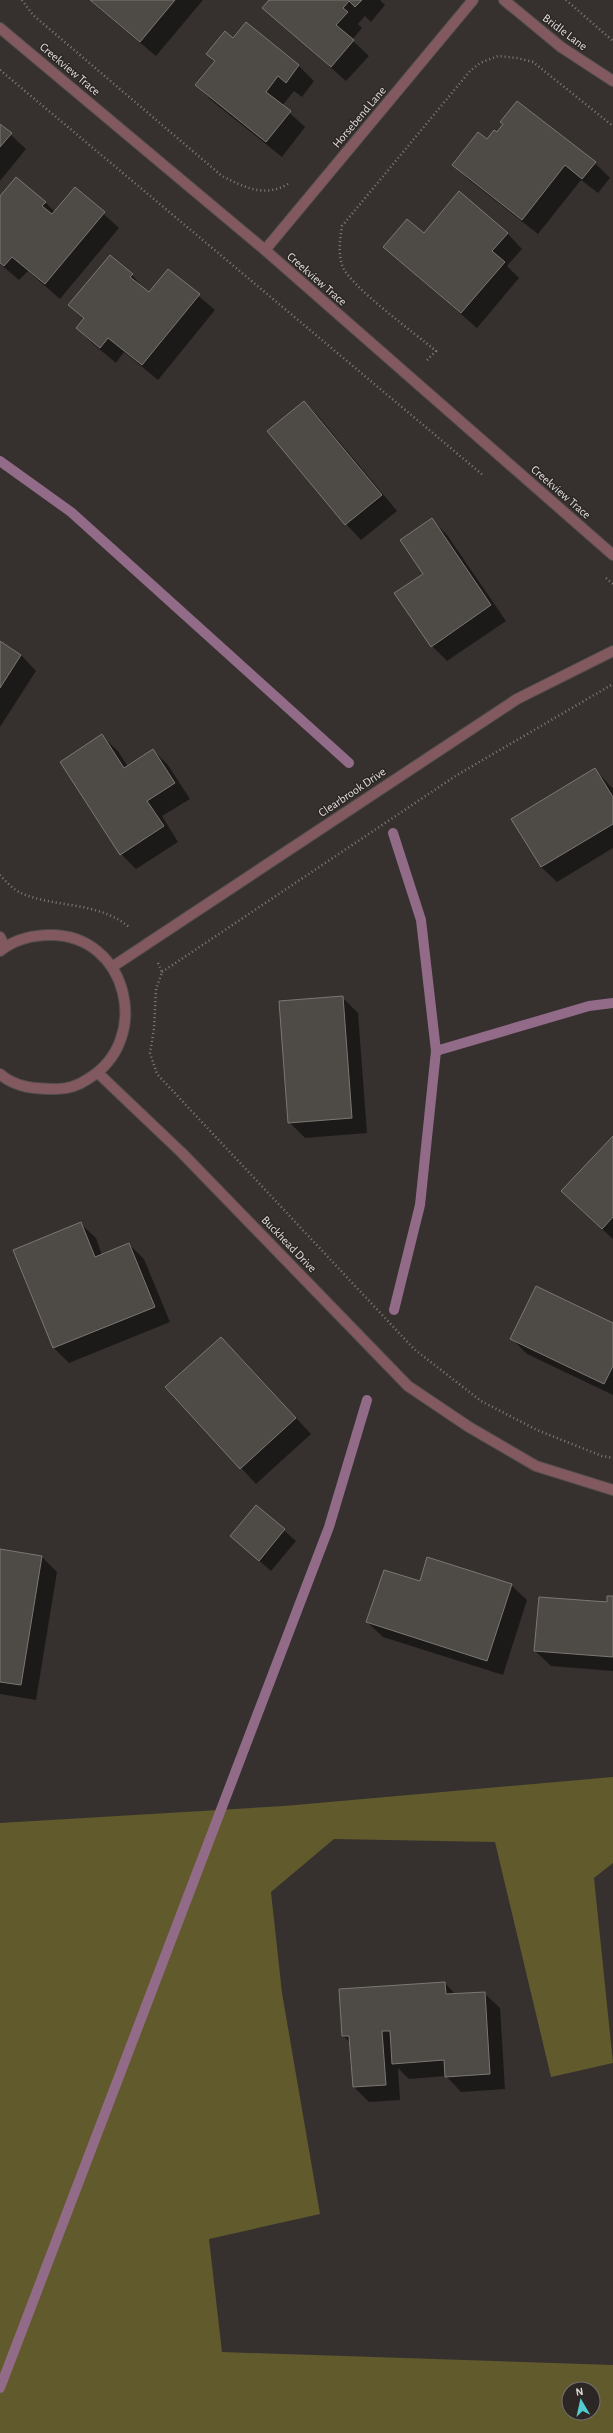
<svg xmlns="http://www.w3.org/2000/svg" width="613" height="2433" font-family="'Alegreya Sans',sans-serif">
<rect width="100%" height="100%" fill="#36312f"/>
<path fill="#605a2d" fill-rule="evenodd" d="M613 1777V1863L594 1878 613 2063 551 2077 495 1842 334 1839 271 1892 282 1993 320 2214 209 2239 222 2352 613 2365V2433H0V1823L284 1806ZM569 2389H593V2413H569Z"/>
<g fill="#0007">
<polygon points="89,0 203,0 156,56"/>
<polygon points="270,0 380,0 385,5 371,22 365,16 358,24 362,28 352,40 369,56 346,81 263,8"/>
<polygon points="246,24 299,66 314,81 302,97 294,91 282,106 305,127 282,157 212,101 196,85 215,62 208,54 233,39"/>
<polygon points="501,122 595,163 610,178 598,193 581,180 538,234 469,180 453,165 497,133 504,125"/>
<polygon points="0,125 26,149 0,181"/>
<polygon points="75,188 119,228 60,299 28,271 19,280 0,264 0,198 45,202 55,212"/>
<polygon points="507,233 522,249 507,266 519,278 477,328 384,247 424,234"/>
<polygon points="168,270 215,310 158,380 124,352 116,363 92,343 77,328 84,319 70,305 132,275 149,294"/>
<polygon points="304,402 319,417 397,511 361,540 346,524 269,431"/>
<polygon points="432,520 447,535 506,621 447,661 432,646 424,574"/>
<polygon points="0,642 21,655 36,671 0,727"/>
<polygon points="102,736 118,751 128,767 153,750 168,765 190,799 162,816 178,842 136,869 121,854"/>
<polygon points="595,769 613,789 613,848 557,882 541,867"/>
<polygon points="342,997 358,1013 367,1133 305,1138 289,1122"/>
<polygon points="613,1137 613,1239 577,1206"/>
<polygon points="80,1223 96,1238 102,1255 129,1244 144,1259 170,1322 69,1363 54,1348"/>
<polygon points="613,1324 613,1395 527,1354 512,1339"/>
<polygon points="236,1353 311,1434 256,1484 166,1387"/>
<polygon points="257,1507 296,1541 271,1571 232,1536"/>
<polygon points="0,1550 42,1557 57,1572 36,1700 0,1694"/>
<polygon points="421,1582 511,1585 527,1600 503,1675 383,1637 367,1622"/>
<polygon points="613,1597 613,1671 551,1666 535,1651"/>
<polygon points="445,1983 456,1995 484,1993 500,2008 505,2089 461,2092 446,2076 409,2079 398,2068 400,2100 369,2102 354,2087 351,2043 343,2036"/>
</g>
<g fill="none" stroke-linecap="round" stroke-linejoin="round">
<g stroke="#926b88" stroke-width="10">
<polyline points="0,461 71,512 349,763"/>
<polyline points="393,833 421,920 436,1051 420,1205 394,1310"/>
<polyline points="436,1051 589,1006 613,1003"/>
<polyline points="0,2388 329,1527 367,1400"/>
</g>
</g>
<g fill="#4e4a46" stroke="#7b7773">
<polygon points="90,0 175,0 140,42"/>
<polygon points="269,0 362,0 355,7 349,1 343,8 348,12 336,25 354,40 331,67 262,8"/>
<polygon points="246,22 299,65 286,83 278,76 266,92 291,111 266,142 195,85 215,61 206,54 225,31 233,38"/>
<polygon points="517,101 596,162 582,179 565,165 522,220 452,165 478,132 487,139 494,130 497,132 503,124 500,122"/>
<polygon points="0,124 12,133 0,147"/>
<polygon points="16,177 46,202 42,206 52,214 75,187 105,212 45,284 12,257 4,266 0,263 0,196"/>
<polygon points="459,191 508,233 492,251 505,262 461,313 383,247 407,219 424,233"/>
<polygon points="110,255 133,274 130,277 149,292 168,269 200,294 142,365 108,338 100,348 76,328 84,318 68,305"/>
<polygon points="304,401 382,495 345,525 267,431"/>
<polygon points="432,518 491,605 431,647 394,593 423,574 400,540"/>
<polygon points="0,641 21,655 0,688"/>
<polygon points="102,734 124,768 153,749 175,783 147,801 164,826 120,855 60,762"/>
<polygon points="595,768 613,797 613,824 541,867 511,819"/>
<polygon points="343,996 352,1118 288,1123 279,1001"/>
<polygon points="613,1136 613,1217 602,1229 561,1191"/>
<polygon points="81,1222 95,1257 129,1243 155,1307 53,1348 13,1250"/>
<polygon points="536,1286 613,1323 613,1366 604,1384 510,1339"/>
<polygon points="221,1337 296,1418 240,1469 165,1387"/>
<polygon points="256,1505 285,1529 259,1561 230,1536"/>
<polygon points="0,1549 42,1556 21,1685 0,1682"/>
<polygon points="427,1557 512,1584 487,1661 366,1622 384,1570 420,1581"/>
<polygon points="607,1596 613,1596 613,1657 534,1651 539,1597 607,1602"/>
<polygon points="445,1982 446,1994 485,1992 490,2074 445,2077 444,2060 392,2064 390,2031 382,2031 386,2085 353,2087 349,2036 342,2036 339,1989"/>
</g>
<g fill="none" stroke-linecap="round" stroke-linejoin="round">
<defs>
<g id="street">
<polyline points="504,0 561,47 613,81"/>
<polyline points="0,28 265,250 613,555"/>
<polyline points="265,250 473,0"/>
<polyline points="0,937 5,947"/>
<path d="M0 951C15 939 32 935 51 935 128 935 153 1040 88 1079 79 1085 68 1089 57 1089 37 1089 15 1088 0 1074"/>
<polyline points="112,967 517,699 613,651"/>
<polyline points="98,1073 182,1153 408,1386 469,1427 536,1466 613,1490"/>
</g>
</defs>
<use href="#street" stroke="#514d4b" stroke-width="12"/>
<g stroke="#817d7b" stroke-width="2.5" stroke-dasharray="1 3" stroke-linecap="butt">
<path d="M22 0 33 15 222 176C244 187 264 198 288 184"/>
<polyline points="566,0 613,41"/>
<polyline points="0,70 484,476"/>
<path d="M427 360 436 351C416 334 349 286 342 265 338 252 340 239 342 226L470 71 480 63 498 56 517 58 533 62 613 126"/>
<polyline points="606,578 613,584"/>
<path d="M0 875C5 881 14 890 21 893 54 908 98 901 129 927"/>
<polyline points="158,963 162,972 156,989 154,1029 150,1053 157,1074 414,1349 481,1401 537,1430 602,1456 613,1458"/>
<polyline points="162,972 457,775 613,684"/>
</g>
<use href="#street" stroke="#835960" stroke-width="10"/>
</g>
<g text-anchor="middle" dominant-baseline="central" stroke-width="3" stroke-linejoin="round" paint-order="stroke">
<g font-size="12" fill="#e1dddc" stroke="#2c2725">
<text transform="translate(565 32) rotate(37)">Bridle Lane</text>
<text transform="translate(70 69) rotate(40)">Creekview Trace</text>
<text transform="translate(359 117) rotate(-50)">Horsebend Lane</text>
<text transform="translate(317 279) rotate(41)">Creekview Trace</text>
<text transform="translate(561 492) rotate(41)">Creekview Trace</text>
<text transform="translate(352 792) rotate(-34)">Clearbrook Drive</text>
<text transform="translate(289 1244) rotate(46)">Buckhead Drive</text>
</g>
</g>
<g transform="translate(581 2401) rotate(351)"><circle r="19" fill="#2c2725" stroke="#74706e"/>
<path d="M0-3L7 15L0 10L-7 15Z" fill="#52cdcf"/>
<text y="-6" font-size="11" font-weight="bold" text-anchor="middle" fill="#e1dddc">N</text>
</g>
</svg>
